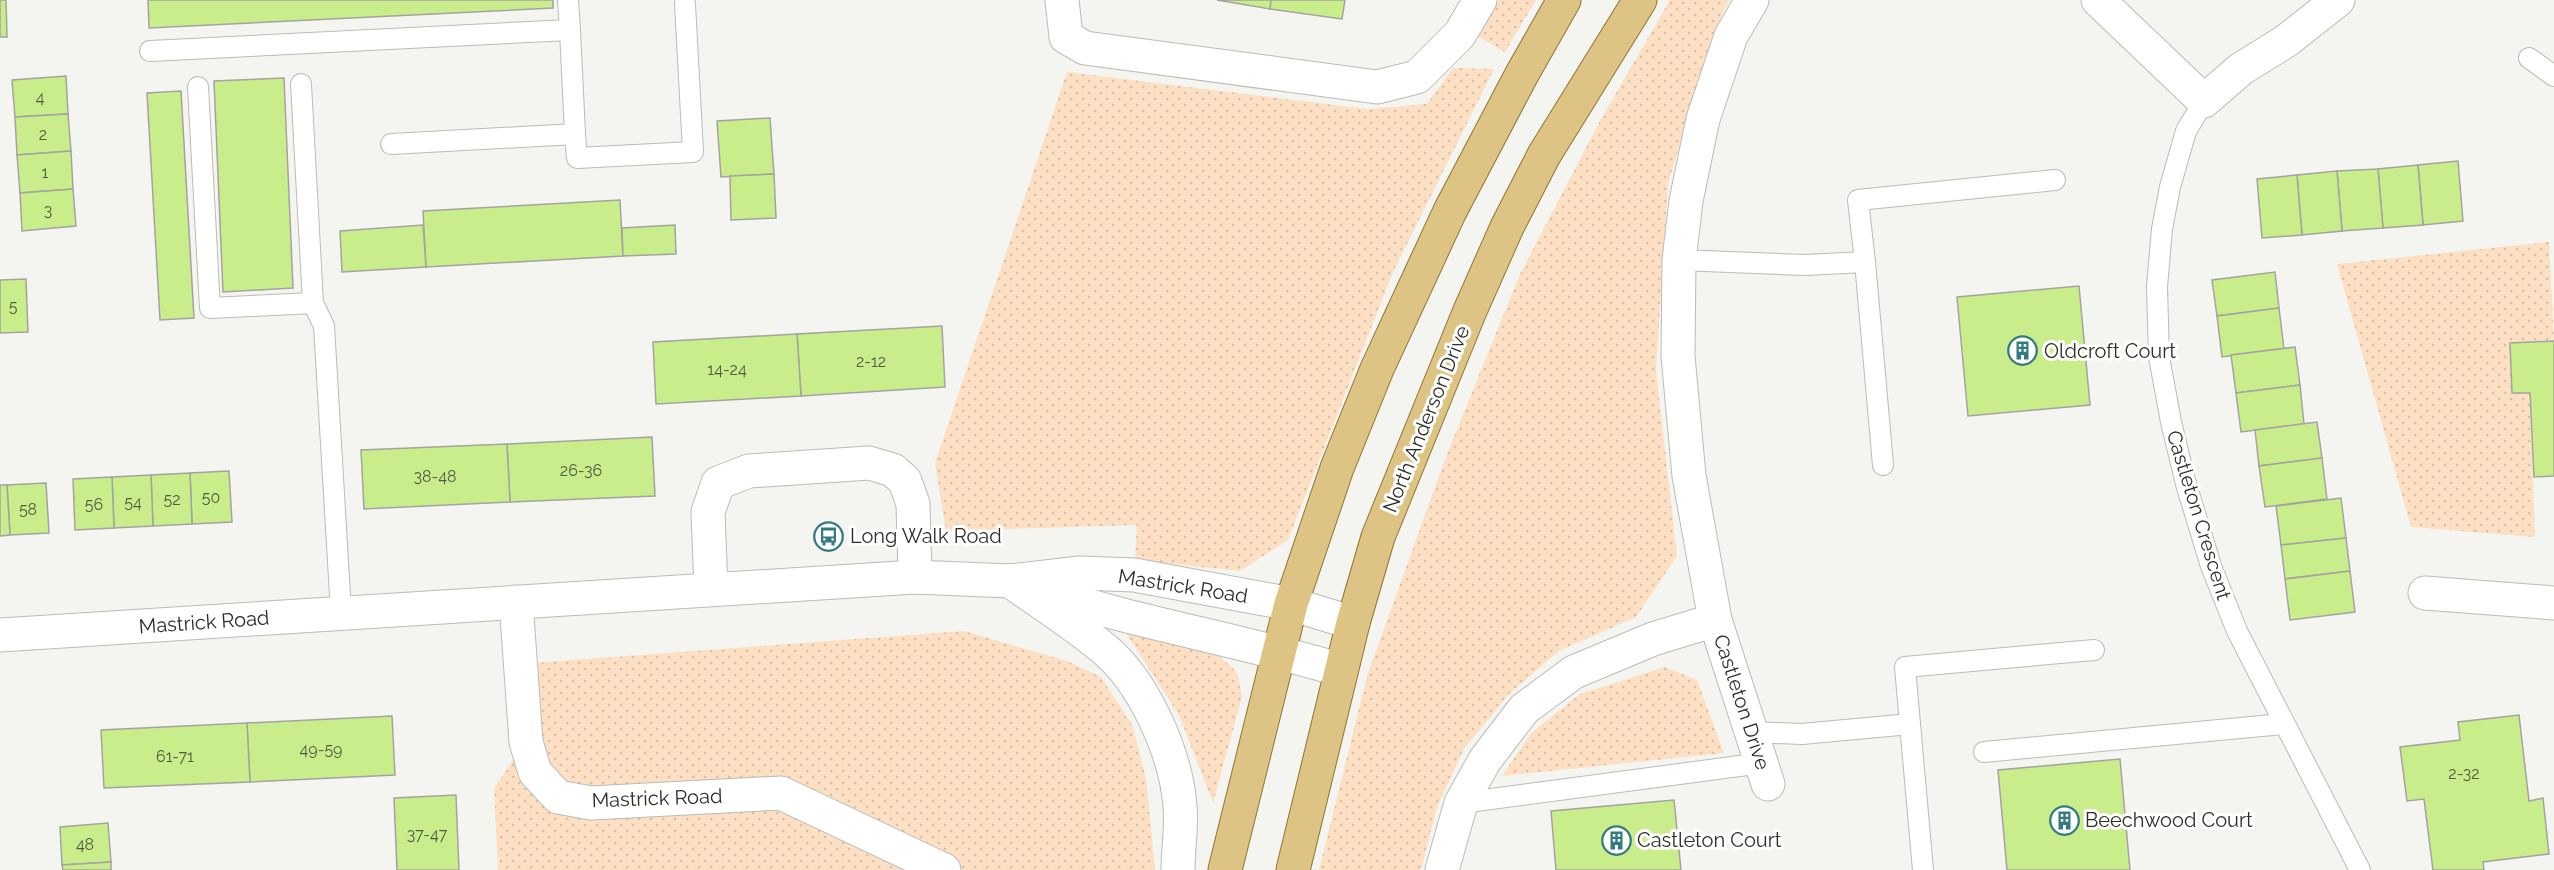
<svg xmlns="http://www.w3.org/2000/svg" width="2554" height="870" font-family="Raleway,sans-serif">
<defs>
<pattern id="grass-dots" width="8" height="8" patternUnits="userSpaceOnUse" patternTransform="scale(1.5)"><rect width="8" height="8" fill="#fde0c3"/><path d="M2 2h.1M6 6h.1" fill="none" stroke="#d9c0a8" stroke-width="1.8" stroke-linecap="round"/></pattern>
</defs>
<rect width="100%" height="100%" fill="#f4f4f0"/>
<g fill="url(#grass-dots)">
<polygon points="1499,0 1536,0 1505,52 1477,36"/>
<polygon points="1670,0 1730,0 1724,9 1701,71 1668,184 1656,370 1677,556 1636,617 1559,651 1509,694 1464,749 1437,807 1421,870 1319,870 1367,676 1447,454 1520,274 1601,119"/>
<polygon points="1453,68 1494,69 1393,272 1288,540 1240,571 1135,560 1137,525 946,531 935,463 1067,72 1367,109 1427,104"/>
<polygon points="2549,242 2554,341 2510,343 2512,393 2530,393 2535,537 2411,527 2337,264"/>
<polygon points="964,631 1067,661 1101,677 1132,725 1146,778 1155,870 498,870 494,788 526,742 520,664"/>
<polygon points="1126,633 1168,641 1219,656 1237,672 1242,697 1213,803 1179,715"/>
<polygon points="1665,667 1697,680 1724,753 1502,776 1531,733 1580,694"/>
</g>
<g fill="#c9ed8b" stroke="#a3a4a0" stroke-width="1.5">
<polygon points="0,0 6,0 7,37 0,37"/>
<polygon points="148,0 553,0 553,8 149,28"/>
<polygon points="1217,0 1271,0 1270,9"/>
<polygon points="1271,0 1345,0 1342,19 1270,9"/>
<polygon points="66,76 68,114 15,117 12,80"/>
<polygon points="284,78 293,288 223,292 214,81"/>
<polygon points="181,91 194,318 160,320 147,93"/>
<polygon points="68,114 71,151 17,155 15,117"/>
<polygon points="770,118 774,174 721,177 717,121"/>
<polygon points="71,151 73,189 20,193 17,155"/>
<polygon points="2458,161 2463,221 2423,225 2418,165"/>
<polygon points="2418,165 2423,225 2383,228 2378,169"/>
<polygon points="2378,169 2383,228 2342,231 2337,171"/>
<polygon points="2337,171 2342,231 2302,235 2297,175"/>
<polygon points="774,174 776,218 731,220 730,176"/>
<polygon points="2297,175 2302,235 2262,238 2257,179"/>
<polygon points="73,189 76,226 22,231 20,193"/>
<polygon points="620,200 623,256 426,267 423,211"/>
<polygon points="423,225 426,267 342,272 340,231"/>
<polygon points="675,225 676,254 623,256 622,228"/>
<polygon points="2275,272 2279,308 2217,316 2212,280"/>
<polygon points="26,279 28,332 0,333 0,280"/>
<polygon points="2079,286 2090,405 1968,416 1957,297"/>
<polygon points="2279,308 2284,349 2222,357 2217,316"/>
<polygon points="942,326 945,387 801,396 797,334"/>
<polygon points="797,334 801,396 656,404 653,342"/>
<polygon points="2554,341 2554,476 2534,477 2530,393 2512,393 2510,343"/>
<polygon points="2295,347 2300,385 2236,393 2231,355"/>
<polygon points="2300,385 2304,424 2241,432 2236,393"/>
<polygon points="2317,422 2322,458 2259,466 2255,430"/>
<polygon points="652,437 655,496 510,502 507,444"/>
<polygon points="507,444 510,502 364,509 361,450"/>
<polygon points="2322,458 2327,499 2265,507 2259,466"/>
<polygon points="229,471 232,522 192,524 190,473"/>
<polygon points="190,473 192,524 153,526 151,475"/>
<polygon points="151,475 153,526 114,528 112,477"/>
<polygon points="112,477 114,528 75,530 73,479"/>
<polygon points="46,483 49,533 10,535 7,485"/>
<polygon points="0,485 7,485 10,535 0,536"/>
<polygon points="2341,498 2346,538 2281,545 2276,506"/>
<polygon points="2346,538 2350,571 2285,579 2281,545"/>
<polygon points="2350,571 2355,612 2290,620 2285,579"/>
<polygon points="2519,715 2529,801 2543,798 2549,854 2483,862 2484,870 2433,870 2424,799 2407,801 2400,747 2460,740 2458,722"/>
<polygon points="392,716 395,775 250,782 247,723"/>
<polygon points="247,723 250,782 104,788 101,730"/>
<polygon points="2120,759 2130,870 2007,870 1998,770"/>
<polygon points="456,795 459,870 397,870 394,798"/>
<polygon points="1674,800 1681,870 1556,870 1551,811"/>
<polygon points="108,823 111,862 62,865 60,827"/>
<polygon points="111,862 111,870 63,870 62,865"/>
</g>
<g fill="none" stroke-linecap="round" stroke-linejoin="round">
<defs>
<g id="service">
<polyline points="150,51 570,30 568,0"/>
<polyline points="2529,58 2554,76"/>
<polyline points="301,84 313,303 324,326 341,612"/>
<polyline points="198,87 210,308 313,303"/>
<polyline points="2204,101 2186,131 2170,187 2162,229 2157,287 2159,357 2171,422 2186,484 2211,566 2237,631 2360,870"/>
<polyline points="575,134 577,158 693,152 685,4"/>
<polyline points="391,144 575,134 570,30"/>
<polyline points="1679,260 1805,265 1865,262 1883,465"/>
<polyline points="1865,262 1858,200 2055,180"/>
<polyline points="1910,724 1905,667 2094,650"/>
<polyline points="1751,732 1802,734 1910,724 1923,870"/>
<polyline points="1984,752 2283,724"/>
<polyline points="1461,803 1762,763"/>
</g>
<g id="minor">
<polyline points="1062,0 1066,37 1085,48 1377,87 1417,77 1460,34 1480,0"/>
<polyline points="1752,0 1731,36 1703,119 1686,201 1679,260 1678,356 1689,476 1715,620 1768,784"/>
<polyline points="2098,0 2204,101 2241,69 2286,41 2338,0"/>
<path d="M1010 581C1041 603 1074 624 1103 648 1144 681 1176 754 1180 806 1182 827 1178 849 1178 870"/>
<polyline points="711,589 708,512 718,483 749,471 869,463 893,470 905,481 913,504 915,577"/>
<path d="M1037 590C1137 623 1241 640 1341 670"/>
<polyline points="2425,593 2554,603"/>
<polyline points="516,602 526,742 535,772 558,797 591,803 781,793 944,870"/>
<polyline points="0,635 915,577 1010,581 1080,573 1134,575 1291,604 1353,623"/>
<polyline points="1442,870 1461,803 1485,760 1524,709 1574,672 1653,639 1715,620"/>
</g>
<g id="primary">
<polyline points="1225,870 1291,604 1337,468 1377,369 1450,211 1522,74 1564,0"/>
<polyline points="1293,870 1353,623 1378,537 1469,313 1507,227 1544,155 1640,0"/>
</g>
</defs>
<use href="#service" stroke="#bbbbb7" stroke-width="22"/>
<use href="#minor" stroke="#bbbbb7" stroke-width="35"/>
<use href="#primary" stroke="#907530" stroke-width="35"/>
<use href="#service" stroke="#fff" stroke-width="20"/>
<use href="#minor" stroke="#fff" stroke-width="33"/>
<use href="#primary" stroke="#ddc484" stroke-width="33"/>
</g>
<defs>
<symbol id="building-ring" viewBox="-11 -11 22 22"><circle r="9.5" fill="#fffffe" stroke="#327b81" stroke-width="1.5"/><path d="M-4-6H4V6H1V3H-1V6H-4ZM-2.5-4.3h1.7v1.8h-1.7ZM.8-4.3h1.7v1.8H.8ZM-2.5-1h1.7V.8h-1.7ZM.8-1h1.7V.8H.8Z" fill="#327b81"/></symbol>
<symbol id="bus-ring" viewBox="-11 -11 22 22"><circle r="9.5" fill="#fffffe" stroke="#327b81" stroke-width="1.5"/><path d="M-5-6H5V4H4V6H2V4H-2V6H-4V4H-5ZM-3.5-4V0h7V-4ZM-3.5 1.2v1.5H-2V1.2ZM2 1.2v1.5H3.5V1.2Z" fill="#327b81"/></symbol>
</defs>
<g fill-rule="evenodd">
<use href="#building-ring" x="2006" y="334" width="33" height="33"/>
<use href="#bus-ring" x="812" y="520" width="33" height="33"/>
<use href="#building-ring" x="2048" y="804" width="33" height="33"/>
<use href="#building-ring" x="1600" y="824" width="33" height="33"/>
</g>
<g text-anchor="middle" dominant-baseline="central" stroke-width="6" stroke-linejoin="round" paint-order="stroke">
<g font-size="16" fill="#535c43">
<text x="40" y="97">4</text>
<text x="43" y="134">2</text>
<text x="45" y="172">1</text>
<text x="48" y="210">3</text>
<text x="13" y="306">5</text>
<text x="871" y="361">2-12</text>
<text x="727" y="369">14-24</text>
<text x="581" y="470">26-36</text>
<text x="435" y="476">38-48</text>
<text x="211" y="497">50</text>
<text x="172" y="499">52</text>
<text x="133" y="502">54</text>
<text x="94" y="504">56</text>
<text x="28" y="509">58</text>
<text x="321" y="749">49-59</text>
<text x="175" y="756">61-71</text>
<text x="2464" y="773">2-32</text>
<text x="427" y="834">37-47</text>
<text x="85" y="844">48</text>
</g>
<g font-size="20" fill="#2c2c2b" stroke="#fffffe" text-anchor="start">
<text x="2044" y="351">Oldcroft Court</text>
<text x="850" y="536">Long Walk Road</text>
<text x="2085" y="820">Beechwood Court</text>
<text x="1637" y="840">Castleton Court</text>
</g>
<g font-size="20" fill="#2c2c2b" stroke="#fffffe">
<text transform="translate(1426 419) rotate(-68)">North Anderson Drive</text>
<text transform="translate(2199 515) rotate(73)">Castleton Crescent</text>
<text transform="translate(1183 586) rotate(9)">Mastrick Road</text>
<text transform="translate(204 622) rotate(-4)">Mastrick Road</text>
<text transform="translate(1742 702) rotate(72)">Castleton Drive</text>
<text transform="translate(657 798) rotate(-2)">Mastrick Road</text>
</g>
</g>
</svg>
